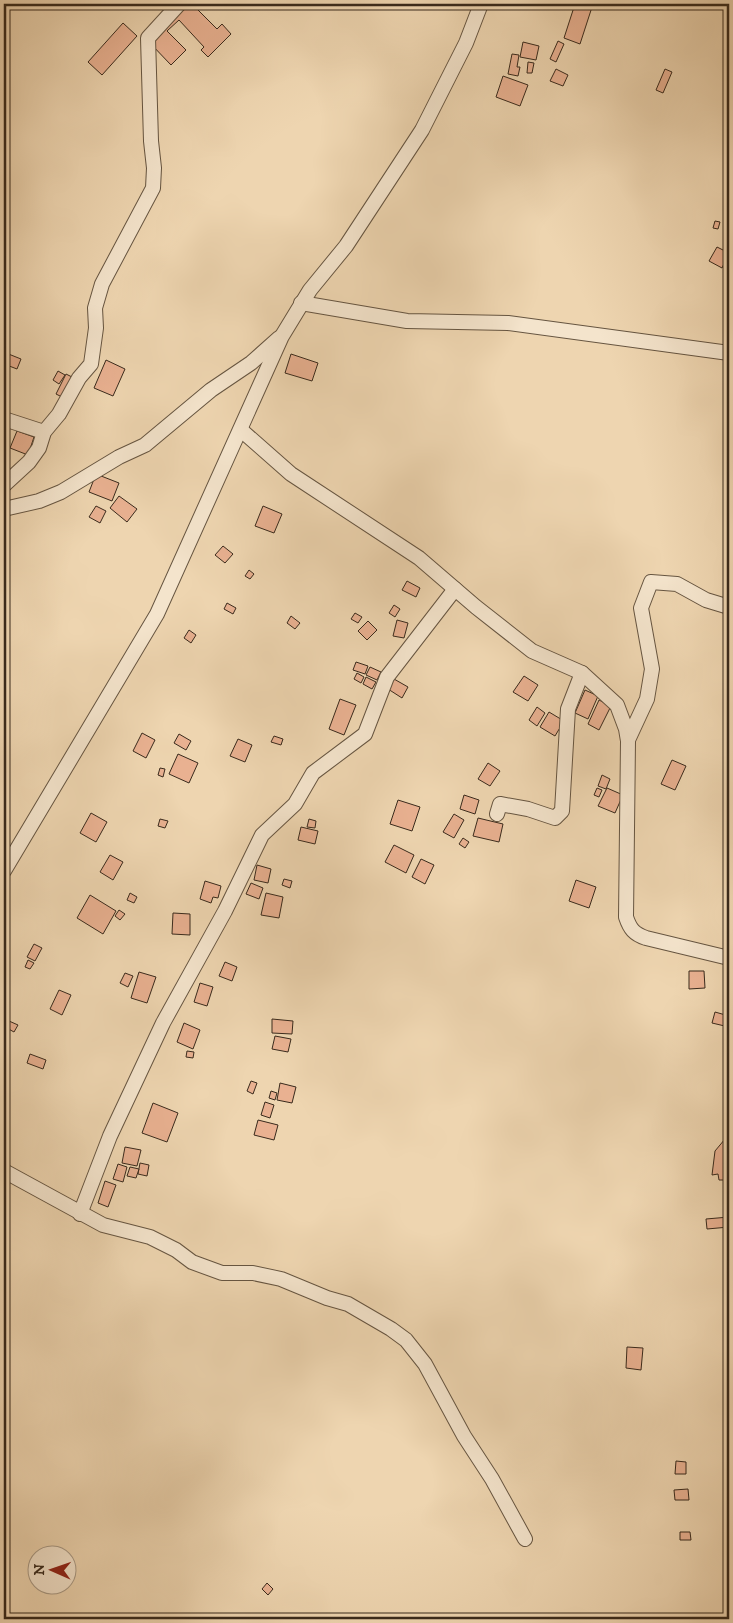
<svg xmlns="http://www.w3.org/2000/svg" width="733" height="1623" font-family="'IM FELL DW Pica',serif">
<rect width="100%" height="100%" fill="#eed5b0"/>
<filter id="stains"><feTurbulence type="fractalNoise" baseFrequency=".004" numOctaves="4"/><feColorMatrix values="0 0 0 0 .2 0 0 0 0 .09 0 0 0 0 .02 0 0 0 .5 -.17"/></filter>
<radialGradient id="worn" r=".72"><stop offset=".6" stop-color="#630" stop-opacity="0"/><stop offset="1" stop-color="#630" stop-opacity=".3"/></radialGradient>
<g fill="#e9b191" stroke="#392a1c">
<polygon points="188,4 192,4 217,29 222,24 231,34 208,57 201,50 204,47 179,20 167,31 186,50 171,65 149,42"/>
<polygon points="575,4 593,4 580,44 564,38"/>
<polygon points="123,23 137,36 102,75 88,62"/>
<polygon points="558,41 564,44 556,62 550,59"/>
<polygon points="523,42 539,46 536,60 520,57"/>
<polygon points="512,54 519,55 517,67 520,67 518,76 508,74"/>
<polygon points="528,62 534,63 532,73 527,73"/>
<polygon points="556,69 568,75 563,86 550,81"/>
<polygon points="665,69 672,72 663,93 656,90"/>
<polygon points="503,76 528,85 520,106 496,97"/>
<polygon points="715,221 720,222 718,229 713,228"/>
<polygon points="717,247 729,253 722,268 709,261"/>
<polygon points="6,353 21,359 17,369 4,364"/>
<polygon points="291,354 318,363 312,381 285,373"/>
<polygon points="106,360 125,369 113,396 94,388"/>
<polygon points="58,371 65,375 59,384 53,380"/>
<polygon points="66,374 74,378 64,398 56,394"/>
<polygon points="17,431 34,437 28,455 10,448"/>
<polygon points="96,474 119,483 112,501 89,492"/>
<polygon points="119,496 137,509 127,522 110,508"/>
<polygon points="96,506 106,511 100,523 89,517"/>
<polygon points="263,506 282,514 274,533 255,526"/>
<polygon points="223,546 233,554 225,563 215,555"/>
<polygon points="249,570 254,574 250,579 245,576"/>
<polygon points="407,581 420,588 416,597 402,590"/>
<polygon points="227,603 236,608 233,614 224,609"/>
<polygon points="394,605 400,609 395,617 389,613"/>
<polygon points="355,613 362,617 358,623 351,619"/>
<polygon points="291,616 300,623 295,629 287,623"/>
<polygon points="397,620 408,623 404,638 393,636"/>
<polygon points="368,621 377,630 367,640 358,631"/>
<polygon points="189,630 196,635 191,643 184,638"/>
<polygon points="356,662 368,666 365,674 353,670"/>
<polygon points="370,667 381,672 377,680 366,675"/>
<polygon points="357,673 364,677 361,683 354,679"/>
<polygon points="524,676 538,685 528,701 513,692"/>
<polygon points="366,677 376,682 372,689 363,684"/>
<polygon points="394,679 408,687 402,698 388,689"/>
<polygon points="585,690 598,696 588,719 575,713"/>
<polygon points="340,699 356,705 344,735 329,729"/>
<polygon points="599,700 611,706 599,730 588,724"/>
<polygon points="537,707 545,713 537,726 529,720"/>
<polygon points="549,712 564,721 555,736 540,727"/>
<polygon points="142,733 155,740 146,758 133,751"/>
<polygon points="179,734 191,741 186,750 174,743"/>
<polygon points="274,736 283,739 281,745 271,742"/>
<polygon points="238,739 252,745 245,762 230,756"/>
<polygon points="178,754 198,763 189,783 169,774"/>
<polygon points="672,760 686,766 675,790 661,784"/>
<polygon points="488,763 500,771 490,786 478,779"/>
<polygon points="160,768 165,769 163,777 158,775"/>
<polygon points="602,775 610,779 606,789 598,786"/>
<polygon points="597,788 602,790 599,797 594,795"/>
<polygon points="607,788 623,795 615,813 598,806"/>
<polygon points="464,795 479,800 475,814 460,809"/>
<polygon points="398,800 420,807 412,831 390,824"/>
<polygon points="91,813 107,822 96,842 80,833"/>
<polygon points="454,814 464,820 454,838 443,832"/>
<polygon points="478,818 503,824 499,842 473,836"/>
<polygon points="160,819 168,821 165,828 158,826"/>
<polygon points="309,819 316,821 315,828 307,827"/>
<polygon points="301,827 318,831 315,844 298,840"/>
<polygon points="463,838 469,842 465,848 459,844"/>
<polygon points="394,845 414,855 406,873 385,862"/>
<polygon points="110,855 123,862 113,880 100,872"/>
<polygon points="421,859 434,865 425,884 412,877"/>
<polygon points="257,865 271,869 268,883 254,880"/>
<polygon points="284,879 292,881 290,888 282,885"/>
<polygon points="576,880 596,887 589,908 569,901"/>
<polygon points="205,881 221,886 218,898 213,897 211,903 200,899"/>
<polygon points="251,883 263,888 259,899 246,894"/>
<polygon points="130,893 137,897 134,903 127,900"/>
<polygon points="266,893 283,897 279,918 261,915"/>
<polygon points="90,895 116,911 103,934 77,918"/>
<polygon points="119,910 125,914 120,920 115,916"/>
<polygon points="173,913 190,914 190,935 172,934"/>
<polygon points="34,944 42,948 35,961 27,957"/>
<polygon points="28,960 34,963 30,969 25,967"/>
<polygon points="225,962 237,967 232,981 219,976"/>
<polygon points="689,971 704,971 705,988 689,989"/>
<polygon points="139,972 156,977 147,1003 131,998"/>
<polygon points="125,973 133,976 128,987 120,983"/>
<polygon points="200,983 213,987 207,1006 194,1002"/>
<polygon points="59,990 71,995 62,1015 50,1009"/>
<polygon points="715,1012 729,1016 729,1027 712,1023"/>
<polygon points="272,1019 293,1021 292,1034 272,1033"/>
<polygon points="9,1021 18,1025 14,1032 5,1027"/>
<polygon points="184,1023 200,1030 193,1049 177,1042"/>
<polygon points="275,1036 291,1039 288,1052 272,1049"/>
<polygon points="187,1051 194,1052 193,1058 186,1057"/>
<polygon points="30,1054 46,1060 43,1069 27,1063"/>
<polygon points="251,1081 257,1083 253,1094 247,1091"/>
<polygon points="280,1083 296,1087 292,1103 277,1100"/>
<polygon points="271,1091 277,1093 275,1100 269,1098"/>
<polygon points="265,1102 274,1105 270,1118 261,1115"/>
<polygon points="153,1103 178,1113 167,1142 142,1133"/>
<polygon points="258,1120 278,1125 274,1140 254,1135"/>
<polygon points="725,1139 729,1139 729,1180 719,1180 718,1174 712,1175 715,1151"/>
<polygon points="125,1147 141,1150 137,1166 122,1163"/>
<polygon points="140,1163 149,1165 147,1176 138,1174"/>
<polygon points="118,1164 127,1167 123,1182 113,1179"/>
<polygon points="130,1167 139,1169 136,1178 127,1176"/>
<polygon points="105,1181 116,1185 108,1207 98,1203"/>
<polygon points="729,1217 729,1227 707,1229 706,1219"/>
<polygon points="627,1347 643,1348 641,1370 626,1368"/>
<polygon points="676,1461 686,1462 686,1474 675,1474"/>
<polygon points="688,1489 689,1500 675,1500 674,1490"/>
<polygon points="680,1532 690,1532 691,1540 680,1540"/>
<polygon points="267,1583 273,1589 268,1595 262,1589"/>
</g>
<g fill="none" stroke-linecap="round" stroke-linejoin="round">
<defs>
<g id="minor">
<polyline points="301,303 407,321 508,323 729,353"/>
<polyline points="4,419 44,432"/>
<path d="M241 430 291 474 419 558 476 607 532 651 582 673 617 705 626 729 628 741 626 917C630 929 634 934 646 938L729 958"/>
<polyline points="4,485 29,462 39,448 44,432 59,414 79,378 91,364 96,328 95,308 102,284 153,188 154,168 151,141 148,38 179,4"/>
<polyline points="4,509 39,501 61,492 119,457 145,445 211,390 251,363 279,338"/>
<polyline points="628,740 647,699 652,669 641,608 651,582 677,584 706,600 729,607"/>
<polyline points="497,814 500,804 528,809 555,818 562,811 568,709 582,673"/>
<polyline points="4,871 157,614 282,336 310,290 346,246 422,130 466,43 481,4"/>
<polyline points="4,1171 103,1225 150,1237 176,1250 192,1262 222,1273 253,1273 281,1279 327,1298 348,1304 391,1329 406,1340 425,1364 464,1436 492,1479 525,1539"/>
<polyline points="80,1214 110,1136 163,1023 225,911 262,835 295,804 313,773 365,734 387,677 455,589"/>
</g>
</defs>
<use href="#minor" stroke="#665541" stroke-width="16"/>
<use href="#minor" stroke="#f4e4cc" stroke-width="14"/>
</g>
<rect width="733" height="1623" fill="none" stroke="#eed5b0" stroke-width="20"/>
<rect x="5" y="5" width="723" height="1613" fill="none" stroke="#392a1c" stroke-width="2.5"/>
<rect x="10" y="10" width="713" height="1603" fill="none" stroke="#392a1c"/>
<g transform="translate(52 1570) rotate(272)"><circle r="24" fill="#f4e4cc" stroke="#a99a86"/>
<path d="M0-4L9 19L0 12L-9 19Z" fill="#8f2418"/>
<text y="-8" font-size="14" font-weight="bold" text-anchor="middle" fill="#392a1c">N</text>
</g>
<rect width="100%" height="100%" filter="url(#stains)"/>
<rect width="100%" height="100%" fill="url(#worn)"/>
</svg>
